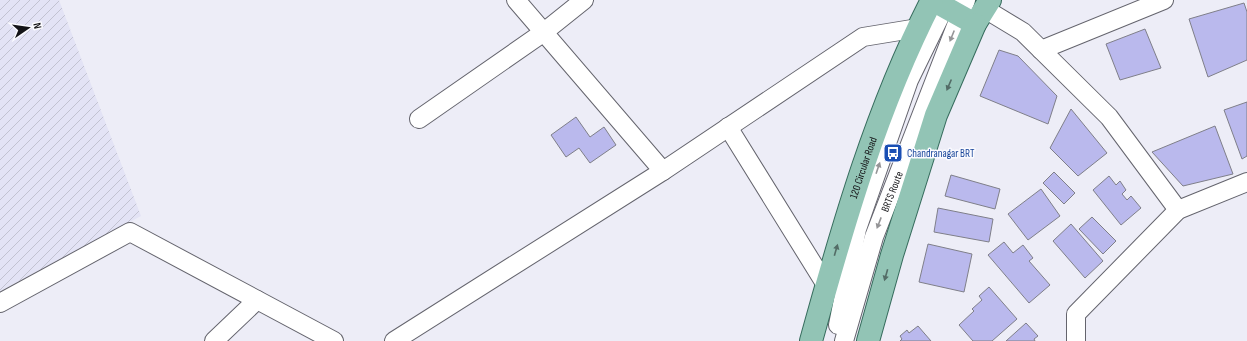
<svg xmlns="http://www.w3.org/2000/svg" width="1247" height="341" font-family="'Sofia Sans Condensed',sans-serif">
<defs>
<pattern id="industrial-furrows" width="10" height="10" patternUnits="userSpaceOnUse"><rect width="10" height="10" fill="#e3e3f5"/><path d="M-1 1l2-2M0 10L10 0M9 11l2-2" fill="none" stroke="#c2c2d1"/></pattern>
</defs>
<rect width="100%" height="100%" fill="#ededf7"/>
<polygon fill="url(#industrial-furrows)" points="0,0 59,0 141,216 0,291"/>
<g fill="#bab9ed" stroke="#7f7f89">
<polygon points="1244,3 1247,12 1247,60 1208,77 1189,19"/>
<polygon points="1145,29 1161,68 1120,80 1106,44"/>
<polygon points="999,50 1018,56 1057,96 1048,124 980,96"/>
<polygon points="1247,102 1247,156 1242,159 1224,110"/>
<polygon points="1071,109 1107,153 1078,176 1050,148"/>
<polygon points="576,117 590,137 604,127 616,145 590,163 579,148 566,157 551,135"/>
<polygon points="1215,126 1233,174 1183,186 1152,152"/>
<polygon points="1054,172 1075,193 1064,204 1043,183"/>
<polygon points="951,175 1000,189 995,209 945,196"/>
<polygon points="1109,176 1116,185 1120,181 1126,190 1122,194 1127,200 1131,196 1141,208 1121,225 1093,190"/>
<polygon points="1041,189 1060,216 1028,240 1008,214"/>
<polygon points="938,208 993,219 989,242 934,232"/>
<polygon points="1092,217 1116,241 1103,254 1079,229"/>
<polygon points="1071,224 1103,261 1085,278 1053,241"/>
<polygon points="1004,242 1013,253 1023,245 1033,258 1029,261 1050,285 1029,303 988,255"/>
<polygon points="928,244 972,254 964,292 919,282"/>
<polygon points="989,287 1017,319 992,341 973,341 959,325 974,311 972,309 982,300 979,296"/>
<polygon points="1026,323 1038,336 1034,339 1035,341 1006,341"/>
<polygon points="918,326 931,341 900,341 902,339 900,336 907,330 909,333"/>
</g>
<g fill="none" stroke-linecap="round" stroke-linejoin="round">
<defs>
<g id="minor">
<polyline points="516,0 663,171 863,37 918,28"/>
<polyline points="985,9 1023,32 1109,117 1178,210"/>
<polyline points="1041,50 1164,0"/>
<polyline points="419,119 544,32 584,0"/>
<polyline points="728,127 826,285"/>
<polyline points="0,303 130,232 334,341"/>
<polyline points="838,325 857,229 909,80 948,0"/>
<polyline points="214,341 257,300"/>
<polyline points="394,341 663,171"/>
<path id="s1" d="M844 341 874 237 966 0"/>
<polyline points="1076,341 1076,314 1178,210 1247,182"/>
</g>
<g id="major">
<polyline points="932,0 975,24 990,0"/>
<path id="s2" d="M811 341C843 225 877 107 932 0"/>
<polyline points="868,341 892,255 936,115 975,24"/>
</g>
</defs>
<use href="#minor" stroke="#64646d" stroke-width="20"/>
<use href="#major" stroke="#366c5d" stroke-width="24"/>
<use href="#minor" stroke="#fff" stroke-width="18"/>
<use href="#major" stroke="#92c4b5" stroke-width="22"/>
</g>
<defs><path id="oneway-solid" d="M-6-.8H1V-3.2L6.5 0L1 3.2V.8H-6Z"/></defs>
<g fill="#959597">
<use href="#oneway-solid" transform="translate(952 36) rotate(112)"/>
<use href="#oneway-solid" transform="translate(878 168) rotate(-71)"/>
<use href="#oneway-solid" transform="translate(879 223) rotate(111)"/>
</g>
<g fill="#536c66">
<use href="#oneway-solid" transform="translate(949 85) rotate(113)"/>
<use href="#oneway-solid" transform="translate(836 250) rotate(-74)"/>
<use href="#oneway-solid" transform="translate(886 275) rotate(106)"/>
</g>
<defs>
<symbol id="bus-square" viewBox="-11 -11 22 22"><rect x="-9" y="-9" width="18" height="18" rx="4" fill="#1a4fb4" stroke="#fbfbff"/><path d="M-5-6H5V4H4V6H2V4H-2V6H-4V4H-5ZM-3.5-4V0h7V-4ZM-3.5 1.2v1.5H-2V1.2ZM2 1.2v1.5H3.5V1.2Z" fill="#fff"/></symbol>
</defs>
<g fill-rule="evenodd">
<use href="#bus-square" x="882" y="142" width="22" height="22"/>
</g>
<g text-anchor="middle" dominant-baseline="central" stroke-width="3" stroke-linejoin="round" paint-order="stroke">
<g font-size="11" fill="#164399" stroke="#fbfbff" text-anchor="start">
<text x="907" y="153">Chandranagar BRT</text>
</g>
<g font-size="11" fill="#141417" stroke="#fbfbff">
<text stroke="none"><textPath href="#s2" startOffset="181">120 Circular Road</textPath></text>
<text stroke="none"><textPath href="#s1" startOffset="157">BRTS Route</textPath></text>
</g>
</g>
<g transform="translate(28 28) rotate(77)" stroke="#fbfbff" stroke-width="3" paint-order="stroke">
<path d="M0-3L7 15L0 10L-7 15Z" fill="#141417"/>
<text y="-6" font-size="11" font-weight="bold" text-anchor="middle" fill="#141417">N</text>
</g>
</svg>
